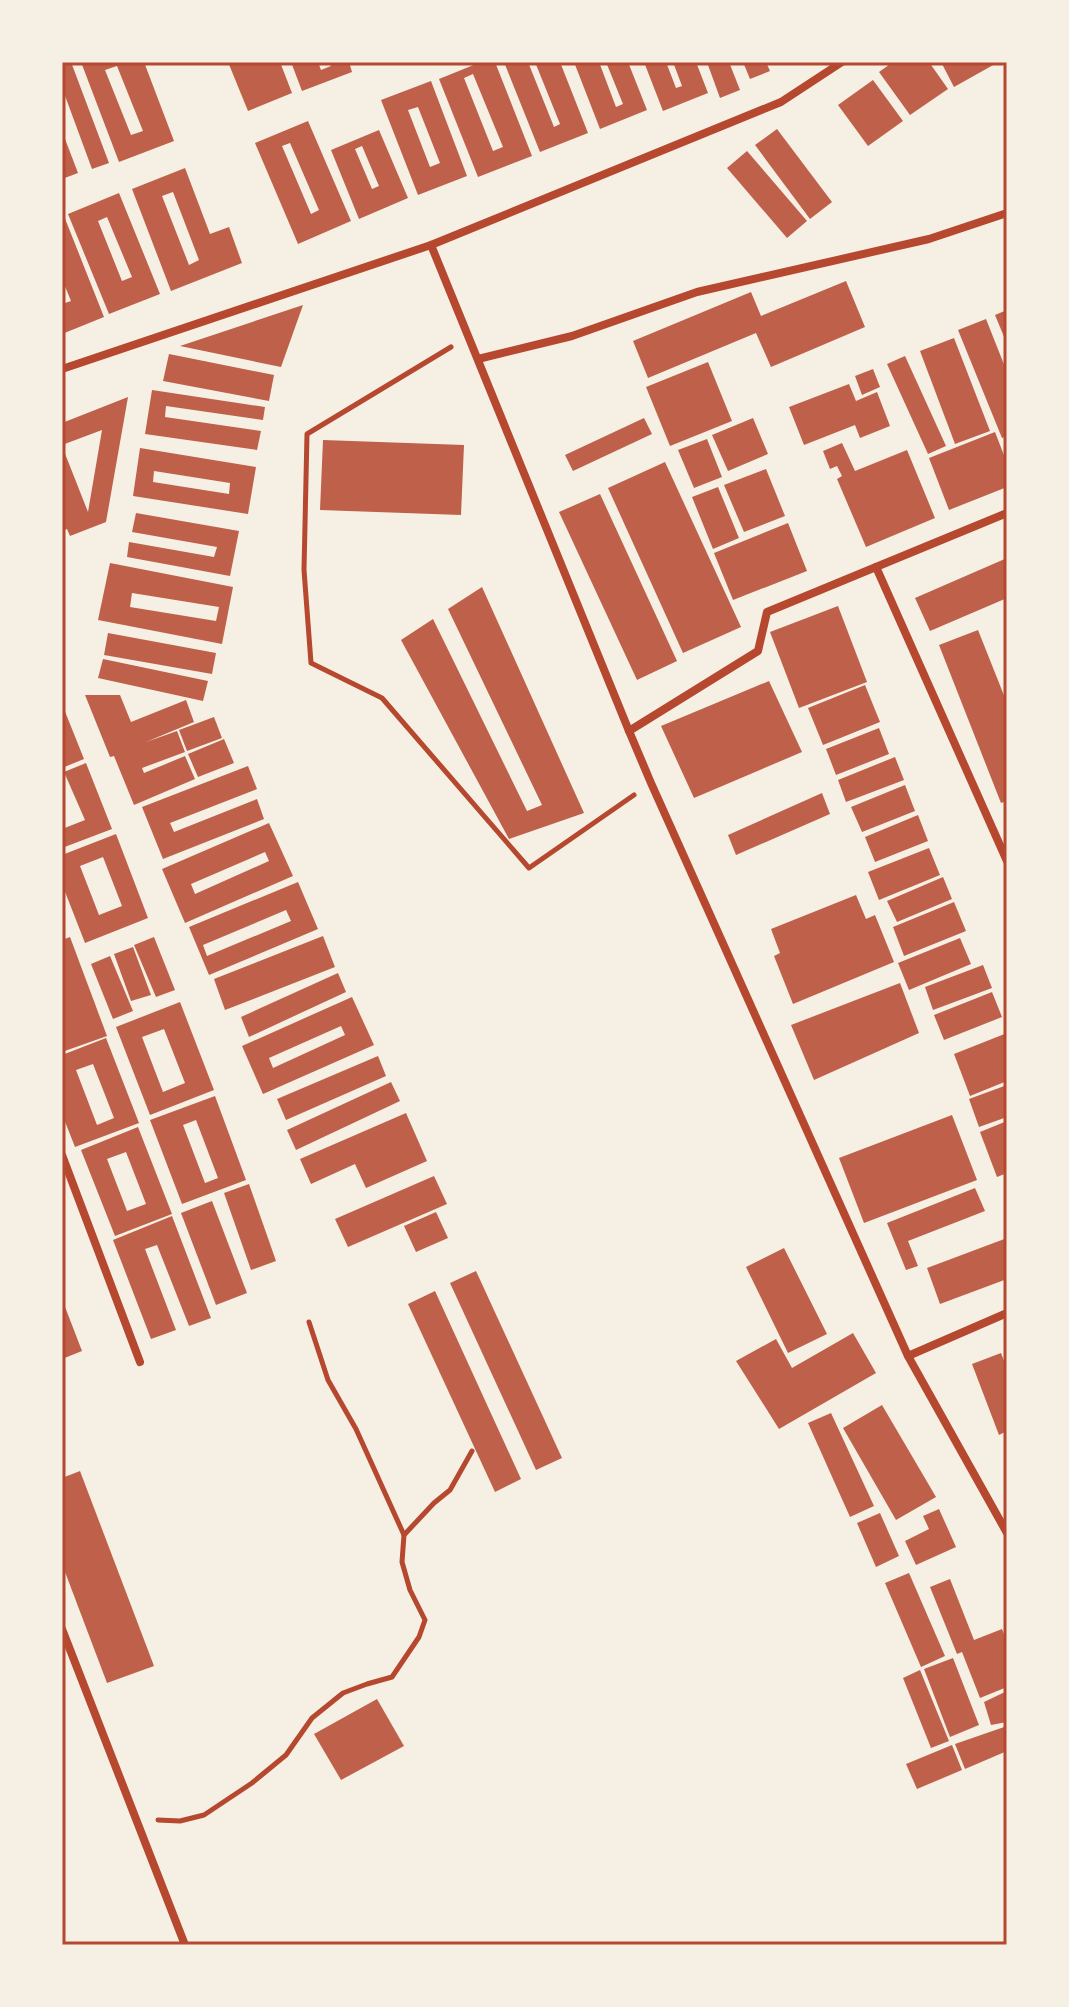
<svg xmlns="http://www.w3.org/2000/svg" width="1069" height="2007" font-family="Quicksand,sans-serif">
<rect width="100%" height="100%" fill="#f6efe4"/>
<g fill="#bf614a" fill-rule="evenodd">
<polygon points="71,62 109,163 92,169 64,93 62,94 62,66"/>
<path d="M81 62H144L174 141 119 162ZM117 66 143 131 131 135 105 70Z"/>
<polygon points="228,62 280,62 292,93 248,111"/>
<polygon points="291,62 318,62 321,70 331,66 329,62 349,62 352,72 302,91"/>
<path d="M481 62H495L532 156 478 177 439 79ZM473 74 503 147 493 151 464 78Z"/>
<polygon points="504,62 528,62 554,127 560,124 535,62 560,62 588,133 540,152"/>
<polygon points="574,62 599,62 616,107 623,104 606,62 628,62 647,110 600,129"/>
<polygon points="644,62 666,62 676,88 682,86 673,62 696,62 708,93 663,111"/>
<polygon points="716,62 729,62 740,90 720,98 708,65"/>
<polygon points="743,62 766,62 770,71 750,79"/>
<polygon points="893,62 929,62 948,89 910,115 879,72"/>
<polygon points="941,62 994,62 995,64 954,87"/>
<polygon points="873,80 903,121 868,146 838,105"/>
<path d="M431 81 467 176 418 195 381 100ZM418 107 440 163 430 167 408 110Z"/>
<path d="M308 121 351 221 298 244 255 143ZM290 143 319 210 311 214 282 146Z"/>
<polygon points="777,129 832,202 810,219 755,145"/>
<path d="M379 130 408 198 359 219 331 150ZM362 146 379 186 372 189 355 149Z"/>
<polygon points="62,131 78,173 62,179"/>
<polygon points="747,151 807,221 787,238 727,168"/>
<path d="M185 168 210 234 229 227 242 263 171 291 132 189ZM173 192 199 260 189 265 162 196Z"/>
<path d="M119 193 160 294 109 314 68 214ZM107 217 132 277 122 281 98 221Z"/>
<polygon points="62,211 104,317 62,334 62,304 71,301 62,279"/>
<polygon points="846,281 865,327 771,367 756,333 648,378 633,341 751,292 761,316"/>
<polygon points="303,305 281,367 180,346"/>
<polygon points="1007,310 1007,344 995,315"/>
<polygon points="986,319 1007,372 1007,436 1002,438 958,330"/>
<polygon points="954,338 990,431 955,444 920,351"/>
<polygon points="169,354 274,375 269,401 163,381"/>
<polygon points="905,356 946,446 928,454 887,364"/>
<polygon points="708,362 732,421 670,446 646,387"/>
<polygon points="873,369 880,387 862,395 855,376"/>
<polygon points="849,384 856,401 877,392 890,426 860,438 855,425 804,445 789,407"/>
<polygon points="152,390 265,407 263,420 166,406 165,417 261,431 257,450 145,434"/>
<polygon points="128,397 106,522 70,536 67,529 62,531 62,446 88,512 102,430 62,445 62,423"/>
<polygon points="644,418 652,434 573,471 565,455"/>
<polygon points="753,418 768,454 728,471 712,435"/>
<polygon points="995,432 1007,463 1007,487 949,510 929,458"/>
<polygon points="707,439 722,477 694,488 678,450"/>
<polygon points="323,440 464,445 461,515 320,510"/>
<polygon points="842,443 855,471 907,450 935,518 866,547 837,479 842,476 837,466 830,469 823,451"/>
<path d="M140 448 256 467 248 514 133 496ZM154 471 230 483 229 494 153 482Z"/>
<polygon points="665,462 741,627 683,653 608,488"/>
<polygon points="766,469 785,516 744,532 724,485"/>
<polygon points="718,487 739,538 713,549 692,497"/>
<polygon points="600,494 677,661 637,680 559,512"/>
<polygon points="136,513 239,531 230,576 127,557 129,542 214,557 217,547 132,532"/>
<polygon points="788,523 807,571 733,600 714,553"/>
<polygon points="1007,558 1007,598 930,631 915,598"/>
<path d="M110 563 233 587 222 644 98 620ZM132 593 219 607 216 621 130 607Z"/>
<polygon points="482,587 584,813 509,839 401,640 433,619 527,811 542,805 448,609"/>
<polygon points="838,606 867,682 799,708 770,632"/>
<polygon points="978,630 1007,703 1007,801 1001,803 939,645"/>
<polygon points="108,633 216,653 212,674 104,655"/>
<polygon points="103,659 208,681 203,701 98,678"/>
<polygon points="769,681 802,752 694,798 661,726"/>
<polygon points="865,685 880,722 823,745 808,708"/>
<polygon points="85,695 120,695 131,722 186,700 194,722 146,742 177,731 185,752 142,768 144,773 185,756 195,779 134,805 114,756 110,757"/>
<polygon points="62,704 84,759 62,768"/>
<polygon points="214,717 222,738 187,751 179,730"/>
<polygon points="879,728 889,754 836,775 826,749"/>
<polygon points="224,739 234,763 198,777 188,754"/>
<polygon points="895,757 904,780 846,802 838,780"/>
<polygon points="86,763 112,829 62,848 62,829 85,820 64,772"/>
<polygon points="248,766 257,789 170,823 174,832 257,799 264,819 163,859 142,807"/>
<polygon points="905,785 915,811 862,832 851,807"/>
<polygon points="822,793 830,814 736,855 728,835"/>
<polygon points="918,815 928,841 875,862 865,837"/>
<path d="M269 823 293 876 185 923 162 869ZM265 852 269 861 195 894 191 884Z"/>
<path d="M116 834 148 918 85 943 62 884V855ZM103 857 122 906 99 915 80 866Z"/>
<polygon points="929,848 940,875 879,900 868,872"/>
<polygon points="943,877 952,899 897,922 887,901"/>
<path d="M298 882 318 929 209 975 189 927ZM286 910 291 921 207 956 203 945Z"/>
<polygon points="856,895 866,919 875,915 894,962 793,1004 774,956 780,953 771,929"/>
<polygon points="954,902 966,931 904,956 893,927"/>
<polygon points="323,936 335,967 225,1010 214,979"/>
<polygon points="70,937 107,1036 62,1052 62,940"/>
<polygon points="154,937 175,990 156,997 134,945"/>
<polygon points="960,938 971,964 909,990 898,963"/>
<polygon points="133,947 151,995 131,1001 114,954"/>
<polygon points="110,956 133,1011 113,1019 91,964"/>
<polygon points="983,965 992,988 933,1010 925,987"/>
<polygon points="338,973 346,992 249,1037 241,1017"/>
<polygon points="900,983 919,1033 814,1080 791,1025"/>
<polygon points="992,992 1002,1017 944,1040 934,1015"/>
<path d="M352 997 374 1045 263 1094 242 1046ZM341 1026 345 1035 273 1068 269 1058Z"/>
<path d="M180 1002 214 1090 150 1115 116 1027ZM164 1029 185 1083 163 1092 142 1037Z"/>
<polygon points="1007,1033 1007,1081 970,1096 954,1054"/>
<path d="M106 1038 139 1123 75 1147 62 1114V1055ZM93 1064 114 1118 97 1125 76 1070Z"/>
<polygon points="378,1056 386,1076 286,1120 277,1099"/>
<polygon points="391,1082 400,1101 296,1150 287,1130"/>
<polygon points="1007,1085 1007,1117 979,1127 969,1099"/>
<path d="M215 1096 246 1180 182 1204 150 1120ZM196 1120 218 1178 205 1183 183 1125Z"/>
<polygon points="406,1113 427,1161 366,1188 355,1164 311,1184 300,1159"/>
<polygon points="952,1115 977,1180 864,1223 839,1158"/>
<polygon points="1007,1121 1007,1173 997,1177 980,1132"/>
<path d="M138 1127 172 1214 115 1236 81 1150ZM126 1152 146 1204 127 1211 107 1159Z"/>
<polygon points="434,1176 447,1204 348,1247 335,1219"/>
<polygon points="249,1184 276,1261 251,1270 224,1193"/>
<polygon points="975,1188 985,1211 908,1241 918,1266 906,1270 887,1223"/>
<polygon points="212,1201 247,1293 216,1305 181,1213"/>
<polygon points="436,1212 448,1238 416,1252 404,1226"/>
<polygon points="172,1216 211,1318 189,1326 157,1245 145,1249 176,1330 151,1339 113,1240"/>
<polygon points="1007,1238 1007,1279 940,1304 927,1268"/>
<polygon points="784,1248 827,1334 788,1353 746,1267"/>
<polygon points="476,1271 562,1458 536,1470 450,1283"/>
<polygon points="435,1291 521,1479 495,1492 408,1304"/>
<polygon points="62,1299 82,1351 62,1359"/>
<polygon points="853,1333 876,1373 779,1429 736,1361 776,1339 792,1368"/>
<polygon points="1001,1353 1007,1369 1007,1431 999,1435 972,1364"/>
<polygon points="882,1405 936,1497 896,1520 843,1428"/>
<polygon points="831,1413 874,1506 850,1517 808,1423"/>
<polygon points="80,1471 154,1666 107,1683 62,1564 62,1478"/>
<polygon points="939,1509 956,1547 916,1565 905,1541 929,1529 923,1516"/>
<polygon points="880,1513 899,1556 876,1567 857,1523"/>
<polygon points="909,1573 945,1656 921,1667 885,1583"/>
<polygon points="950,1579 974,1640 1002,1629 1007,1642 1007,1687 980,1698 962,1652 957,1654 930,1587"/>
<polygon points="953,1658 979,1725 950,1737 924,1669"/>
<polygon points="920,1670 949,1741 931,1748 903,1678"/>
<polygon points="1007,1691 1007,1722 991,1725 984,1702"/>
<polygon points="377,1699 404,1746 341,1780 314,1734"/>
<polygon points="1007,1726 1007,1751 965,1769 955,1744"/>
<polygon points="952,1745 962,1770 917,1789 906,1764"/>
</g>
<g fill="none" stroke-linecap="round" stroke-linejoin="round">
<g stroke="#b5482f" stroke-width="5">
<polyline points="451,347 307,434 304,570 311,663 382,698 529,868 634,795"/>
<polyline points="309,1322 328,1380 356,1429 404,1535"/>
<polyline points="158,1820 180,1821 204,1815 252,1783 286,1755 312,1718 343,1693 367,1684 392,1677 419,1637 425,1620 410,1590 402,1562 404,1535 434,1503 450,1490 472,1451"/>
</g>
<g stroke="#b5482f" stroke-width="8">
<polyline points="431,245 629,731 651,783 908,1356 1007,1533"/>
<polyline points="478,359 572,336 697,292 929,239 1007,213"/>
<polyline points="62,369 431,245 781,102 842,62"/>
<polyline points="1007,513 876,567 1007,861"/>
<polyline points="629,731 758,651 767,612 876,567"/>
<polyline points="62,1155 140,1362"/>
<polyline points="908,1356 1007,1313"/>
<polyline points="62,1629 185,1945"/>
</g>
</g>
<rect width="1069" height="2007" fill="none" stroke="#f6efe4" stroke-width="128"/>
<rect x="64" y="64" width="941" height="1879" fill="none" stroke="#b5482f" stroke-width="3"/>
</svg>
